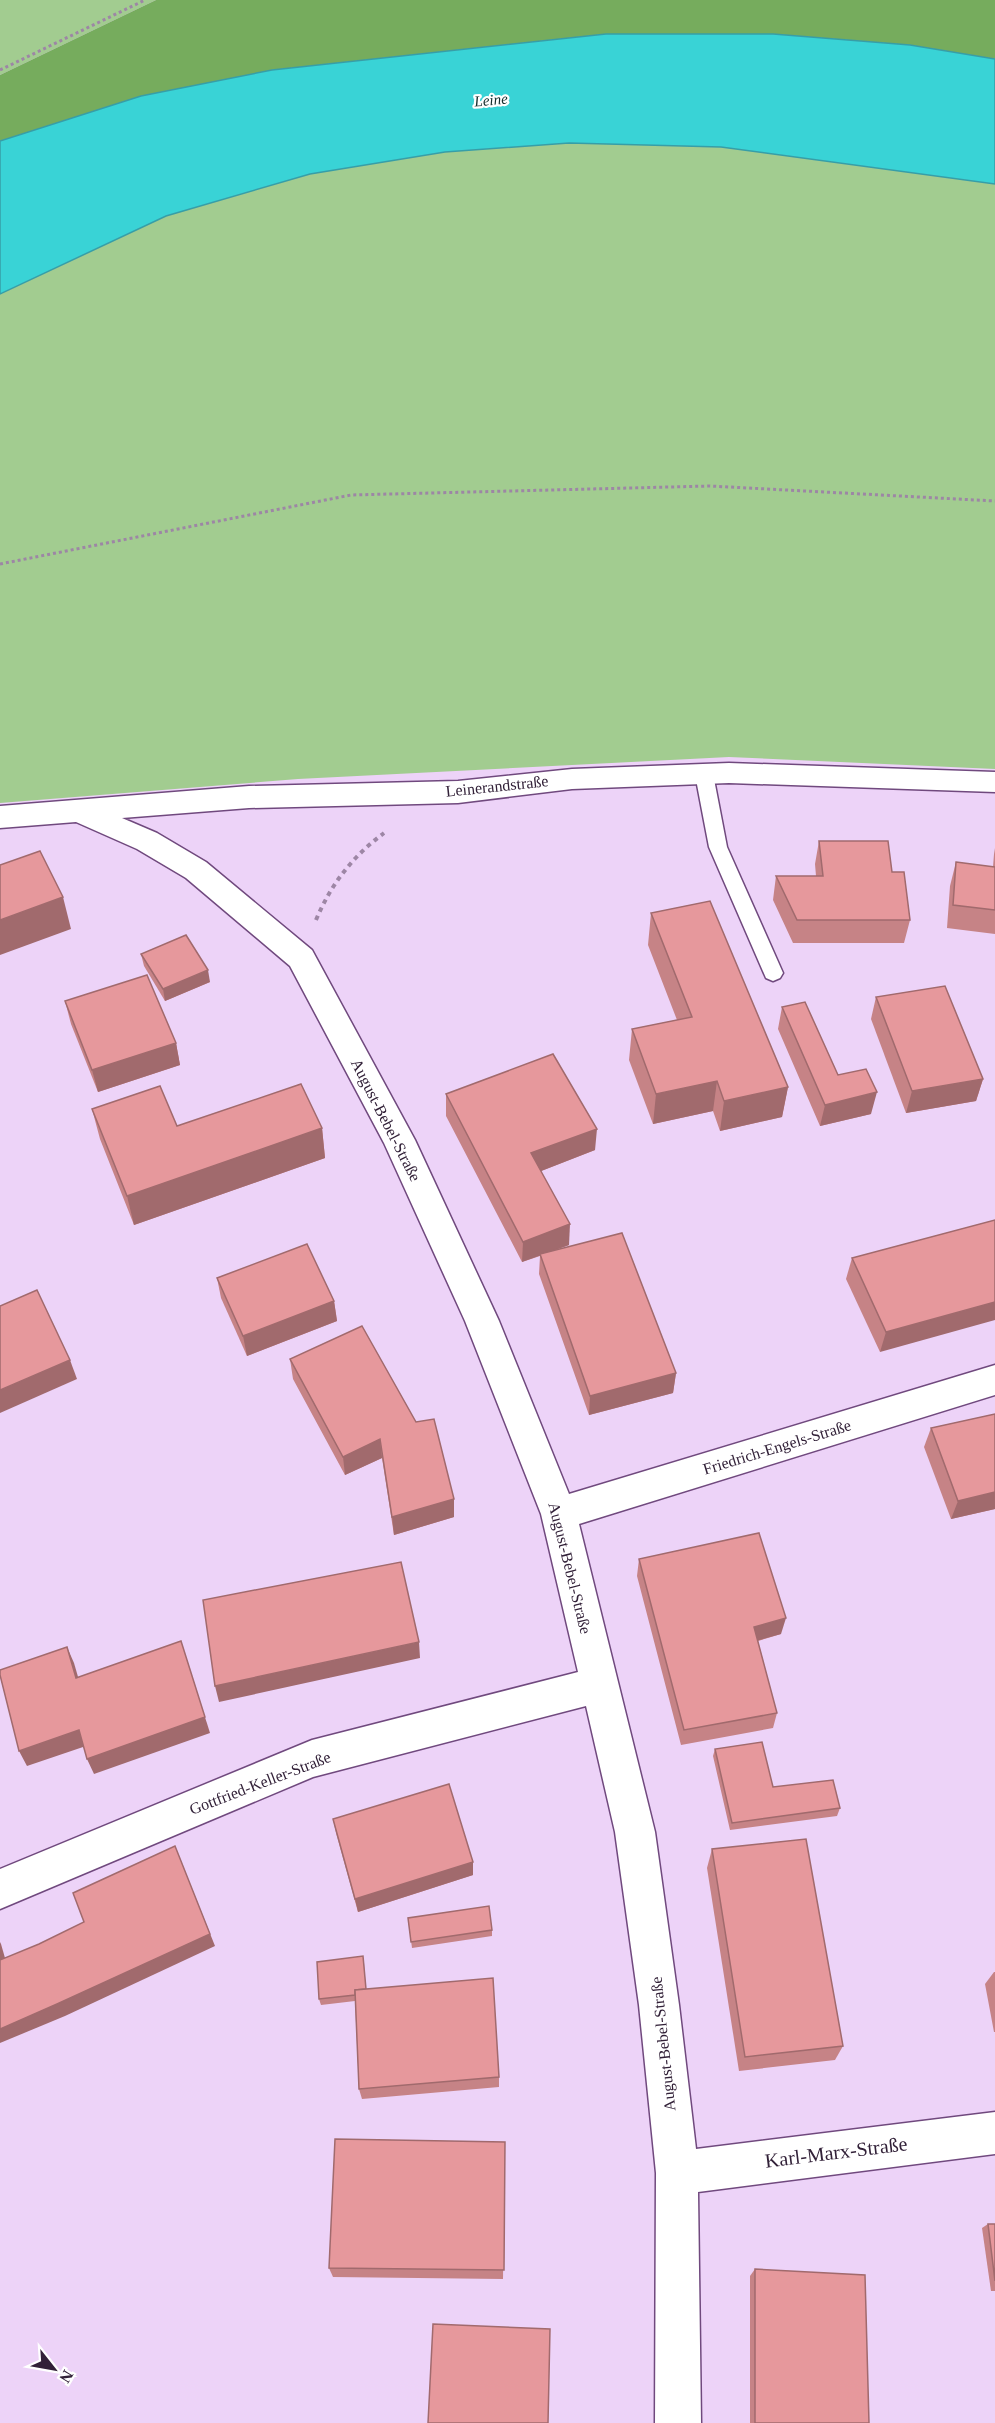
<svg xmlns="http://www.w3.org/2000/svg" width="995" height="2423" font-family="Georgia,serif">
<rect width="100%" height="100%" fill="#edd3f8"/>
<g fill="#a2cc90">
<polygon points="0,0 156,0 0,75"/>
<polygon points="569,143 721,147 995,184 995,769 729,757 298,779 0,803 0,294 166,216 310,174 445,152"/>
</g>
<polygon fill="#76ac5d" points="156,0 995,0 995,59 910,45 773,34 606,34 272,70 0,141 0,75"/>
<polygon fill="#39d3d6" stroke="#379ea7" stroke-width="1.5" points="606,34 773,34 910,45 995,59 995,184 721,147 569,143 445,152 310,174 166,216 0,294 0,141 141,96 272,70"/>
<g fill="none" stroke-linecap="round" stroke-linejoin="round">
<defs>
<polygon id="service" points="704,767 710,769 713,774 727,847 783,973 780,978 773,981 766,978 709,847 695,774 698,769"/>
<polygon id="minor" points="729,763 995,772 995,792 729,783 572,789 458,803 249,808 122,818 157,833 206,862 312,950 415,1140 499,1321 569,1494 995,1365 995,1395 579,1524 655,1832 679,2005 696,2149 995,2112 995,2154 698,2192 701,2423 655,2423 656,2173 639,2005 615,1832 586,1706 313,1777 0,1909 0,1869 312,1740 578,1672 541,1514 465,1321 384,1143 290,966 186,878 137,849 76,822 0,828 0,806 249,786 458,781 572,769"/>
</defs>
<use href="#service" stroke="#70497e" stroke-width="3"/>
<use href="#minor" stroke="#70497e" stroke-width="3"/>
<g stroke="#9d86a5" stroke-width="3" stroke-dasharray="3 3" stroke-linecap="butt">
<polyline points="0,70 145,0"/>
<polyline points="0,564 351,495 710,486 995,501"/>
</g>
<path stroke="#9d86a5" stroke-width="4" stroke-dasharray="4.5 4.5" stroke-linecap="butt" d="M316 920C331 884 353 856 384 833"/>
<use href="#service" fill="#fff" fill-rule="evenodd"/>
<use href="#minor" fill="#fff" fill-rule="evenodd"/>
</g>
<g fill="#c68386">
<polygon points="819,841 892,872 910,920 904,943 793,943 773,900 776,876 816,876 815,864"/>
<polygon points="995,848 995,934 947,928 950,886 956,862 993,867 994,854"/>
<polygon points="651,913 788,1087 782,1117 720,1131 713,1111 653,1124 629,1060 632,1029 677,1020 648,945"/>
<polygon points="141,954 210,982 165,1001 144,966"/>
<polygon points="876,997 983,1079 976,1101 906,1113 871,1019"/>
<polygon points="65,1001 176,1043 180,1065 98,1092 71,1024"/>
<polygon points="782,1007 838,1075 871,1114 820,1126 778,1029"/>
<polygon points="446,1094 595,1150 541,1171 569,1245 553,1251 676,1373 673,1393 589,1415 539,1274 540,1256 522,1262 446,1116"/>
<polygon points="92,1109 177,1126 322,1128 325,1158 134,1225 100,1139"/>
<polygon points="995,1220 880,1352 846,1279 852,1258"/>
<polygon points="217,1278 334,1301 337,1321 247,1356 221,1298"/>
<polygon points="290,1359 416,1422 454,1499 454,1517 394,1535 382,1458 345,1475 293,1379"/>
<polygon points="995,1414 995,1509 951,1519 924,1447 931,1428"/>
<polygon points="639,1559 781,1634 758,1641 777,1713 773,1728 681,1745 637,1576"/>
<polygon points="715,1749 773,1787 840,1808 837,1816 730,1830 713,1756"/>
<polygon points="333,1819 473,1875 358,1912 336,1833"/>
<polygon points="712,1849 843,2046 835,2060 739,2071 707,1868"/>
<polygon points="408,1918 492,1930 492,1936 412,1948"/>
<polygon points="364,1963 366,1989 499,2077 499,2087 362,2099 359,2089 355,2001 321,2005 319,1999"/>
<polygon points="994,1972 995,1972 995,2032 994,2032 985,1984"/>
<polygon points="505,2142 503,2279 333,2277 329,2268"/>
<polygon points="988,2224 995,2224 995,2291 991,2291 982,2228"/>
<polygon points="755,2269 869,2423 750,2423 750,2276"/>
</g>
<g fill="#a16a6d">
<polygon points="63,897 71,929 0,955 0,920"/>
<polygon points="208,970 210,982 165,1001 163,989"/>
<polygon points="176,1043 180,1065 98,1092 92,1070"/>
<polygon points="983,1079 976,1101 906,1113 912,1091"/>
<polygon points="717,1081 713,1111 653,1124 656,1094"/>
<polygon points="788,1087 782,1117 720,1131 724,1101"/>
<polygon points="877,1092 871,1114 820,1126 825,1105"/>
<polygon points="322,1128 325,1158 134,1225 127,1196"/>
<polygon points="597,1129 595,1150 531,1175 531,1153"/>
<polygon points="570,1224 569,1245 522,1262 523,1242"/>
<polygon points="334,1301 337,1321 247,1356 243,1336"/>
<polygon points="995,1302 995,1320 880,1352 886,1332"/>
<polygon points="70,1360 77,1379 0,1413 0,1390"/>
<polygon points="676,1373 673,1393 589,1415 590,1396"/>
<polygon points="380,1439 382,1458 345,1475 343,1457"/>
<polygon points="995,1492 995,1509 951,1519 958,1501"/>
<polygon points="454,1499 454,1517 394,1535 392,1517"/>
<polygon points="786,1618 781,1634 749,1643 754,1627"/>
<polygon points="181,1641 210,1733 94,1774 87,1759"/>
<polygon points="419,1642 420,1658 219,1702 215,1686"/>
<polygon points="67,1647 74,1663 83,1694 76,1678"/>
<polygon points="79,1730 86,1746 27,1766 19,1751"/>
<polygon points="175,1846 215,1946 65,2016 0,2043 0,2029"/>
<polygon points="473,1862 473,1875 358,1912 355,1899"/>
<polygon points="0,1942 1,1944 9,1972 0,1960"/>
</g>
<g fill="#e6989c" stroke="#a16a6d" stroke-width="1.5">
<polygon points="819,841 888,841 892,872 904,872 910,920 797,920 776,876 823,876"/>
<polygon points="40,851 63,897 0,920 0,865"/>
<polygon points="956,862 995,867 995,910 953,905"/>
<polygon points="710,901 788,1087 724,1101 717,1081 656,1094 632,1029 692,1017 651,913"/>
<polygon points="186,935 208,970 163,989 141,954"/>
<polygon points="147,975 176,1043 92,1070 65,1001"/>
<polygon points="945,986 983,1079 912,1091 876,997"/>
<polygon points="805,1002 838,1075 866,1069 877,1092 825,1105 782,1007"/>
<polygon points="553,1054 597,1129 531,1153 570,1224 523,1242 446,1094"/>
<polygon points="301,1084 322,1128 127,1196 92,1109 160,1086 177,1126"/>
<polygon points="995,1220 995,1302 886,1332 852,1258"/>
<polygon points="622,1233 676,1373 590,1396 540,1254"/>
<polygon points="307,1244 334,1301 243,1336 217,1278"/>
<polygon points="37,1290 70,1360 0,1390 0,1306"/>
<polygon points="362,1326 416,1422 434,1419 454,1499 392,1517 380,1439 343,1457 290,1359"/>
<polygon points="995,1414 995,1492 958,1501 931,1428"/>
<polygon points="759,1533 786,1618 754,1627 777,1713 684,1730 639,1559"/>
<polygon points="401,1562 419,1642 215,1686 203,1600"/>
<polygon points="181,1641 205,1717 87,1759 79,1730 19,1751 0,1675 0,1670 67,1647 76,1678"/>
<polygon points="762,1742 773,1787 833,1780 840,1808 732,1823 715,1749"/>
<polygon points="449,1784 473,1862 355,1899 333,1819"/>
<polygon points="806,1839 843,2046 745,2057 712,1849"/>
<polygon points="175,1846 210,1934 57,2004 0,2029 0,1959 0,1960 39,1944 84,1922 73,1893"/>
<polygon points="489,1906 492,1930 411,1942 408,1918"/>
<polygon points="363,1956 366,1989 355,1990 355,1995 319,1999 317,1962"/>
<polygon points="493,1978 499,2077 359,2089 355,1990"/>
<polygon points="335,2139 505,2142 504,2270 329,2268"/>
<polygon points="988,2224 995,2224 995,2281"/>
<polygon points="755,2269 865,2275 869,2423 755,2423"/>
<polygon points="433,2324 550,2329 548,2423 428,2423"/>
</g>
<g text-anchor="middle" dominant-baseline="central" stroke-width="4.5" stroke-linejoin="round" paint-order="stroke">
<g font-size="15" font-style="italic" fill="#162e2e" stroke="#fff">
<text transform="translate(491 100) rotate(-5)">Leine</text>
</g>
<g font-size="16" fill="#322138" stroke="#fff">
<text transform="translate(497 786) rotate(-6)">Leinerandstraße</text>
<text transform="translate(386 1120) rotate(63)">August-Bebel-Straße</text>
<text transform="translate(777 1447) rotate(-17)">Friedrich-Engels-Straße</text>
<text transform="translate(570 1568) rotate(76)">August-Bebel-Straße</text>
<text transform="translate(260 1783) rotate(-21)">Gottfried-Keller-Straße</text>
<text transform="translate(663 2044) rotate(-96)">August-Bebel-Straße</text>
</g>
<g font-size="20" fill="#322138" stroke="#fff">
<text transform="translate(836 2152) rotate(-7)">Karl-Marx-Straße</text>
</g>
</g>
<g transform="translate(54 2369) rotate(121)" stroke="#ffffff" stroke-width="4.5" paint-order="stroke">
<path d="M0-4.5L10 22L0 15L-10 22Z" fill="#322138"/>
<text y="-9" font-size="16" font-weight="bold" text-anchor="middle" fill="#322138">N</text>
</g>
</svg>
